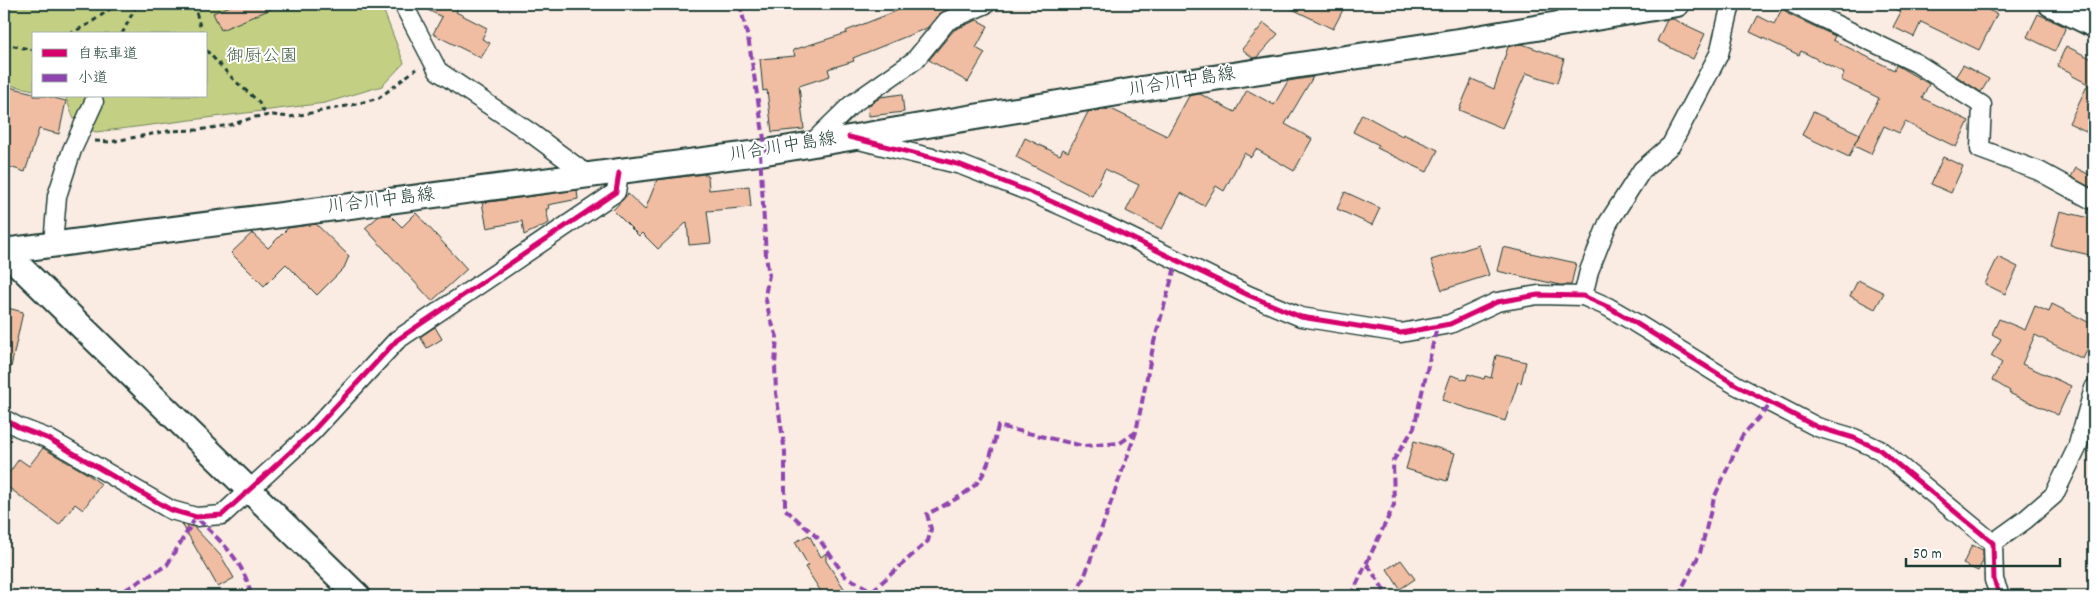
<svg xmlns="http://www.w3.org/2000/svg" width="2098" height="600" font-family="Dekko,'Klee One',sans-serif">
<rect width="100%" height="100%" fill="#faebe3"/>
<filter id="ink" filterUnits="userSpaceOnUse"><feTurbulence type="fractalNoise" baseFrequency=".02" numOctaves="2"/><feDisplacementMap in="SourceGraphic" scale="10" xChannelSelector="R" yChannelSelector="G"/><feConvolveMatrix kernelMatrix="1 2 1 2 8 2 1 2 1" color-interpolation-filters="sRGB"/></filter>
<g filter="url(#ink)">
<polygon fill="#c3d084" stroke="#71865c" points="4,4 381,4 404,63 382,86 325,103 96,132 76,125 66,98 61,96 206,96 206,34 34,34 34,90 4,84"/>
<g fill="#f0bda2" stroke="#1f3d34">
<polygon points="235,4 283,4 221,30 213,13"/>
<polygon points="416,4 460,4 456,12 487,28 482,39 490,43 481,58 433,34 442,17"/>
<polygon points="914,4 947,4 953,7 939,14 927,28 853,58 854,61 828,69 830,76 799,86 804,129 772,132 767,90 763,91 760,59 795,56 793,50 847,33 846,31"/>
<polygon points="1282,4 1346,4 1333,29"/>
<polygon points="1884,4 1988,4 1986,9 1997,14 1979,50 1921,22 1914,37 1893,27 1901,12"/>
<polygon points="1783,7 1788,14 1835,36 1833,40 1894,70 1896,65 1929,84 1922,98 1969,121 1956,147 1905,122 1899,133 1884,126 1871,154 1854,146 1849,157 1802,135 1813,112 1860,134 1854,145 1879,98 1841,80 1844,73 1801,51 1799,55 1750,32 1758,16 1774,24"/>
<polygon points="2038,14 2066,27 2055,51 2027,37"/>
<polygon points="1673,19 1705,34 1693,59 1657,41 1667,20"/>
<polygon points="977,20 988,26 976,48 985,53 968,82 929,60 954,30"/>
<polygon points="1264,23 1278,34 1257,57 1253,58 1242,49"/>
<polygon points="1522,44 1564,59 1557,83 1526,73 1502,128 1459,110 1472,79 1494,89 1508,47"/>
<polygon points="2066,46 2094,60 2094,135 2069,123 2088,84 2071,75 2072,73 2057,66"/>
<polygon points="1963,65 1989,79 1981,92 1956,76"/>
<polygon points="1313,77 1285,124 1312,139 1294,171 1256,149 1251,157 1244,153 1224,191 1216,186 1204,206 1181,193 1162,229 1126,211 1139,185 1105,169 1092,196 1016,157 1025,138 1060,155 1063,149 1068,152 1088,112 1111,109 1167,136 1189,96 1200,94 1235,112 1247,90 1274,105 1288,81"/>
<polygon points="9,87 34,93 34,96 46,96 66,101 59,134 39,129 25,172 4,165 4,107"/>
<polygon points="902,94 904,112 869,116 868,106 881,97"/>
<polygon points="1362,114 1402,136 1403,134 1438,150 1427,172 1377,148 1379,145 1353,132"/>
<polygon points="1943,157 1963,166 1951,193 1931,184"/>
<polygon points="2076,168 2094,177 2094,189 2071,177"/>
<polygon points="704,174 708,176 709,190 749,186 751,207 707,211 711,243 689,245 687,222 658,249 642,233 639,236 613,210 628,194 645,210 657,180"/>
<polygon points="577,190 578,199 548,205 549,209 546,209 549,223 524,235 522,221 487,228 482,203"/>
<polygon points="1345,192 1380,208 1372,225 1337,209"/>
<polygon points="2060,211 2094,219 2094,256 2051,246"/>
<polygon points="416,213 467,269 432,301 365,228 379,216 390,215 402,227"/>
<polygon points="316,224 349,256 344,268 317,295 286,264 264,286 231,253 252,233 268,248 288,228"/>
<polygon points="1479,245 1489,275 1442,290 1431,260"/>
<polygon points="1503,247 1576,263 1571,285 1560,285 1497,271"/>
<polygon points="1998,257 2018,267 2005,294 1985,284"/>
<polygon points="1858,280 1884,293 1875,309 1850,296"/>
<polygon points="2052,304 2094,325 2094,335 2083,359 2035,335 2022,364 2071,386 2058,415 2009,393 2010,391 1992,380 2002,363 1991,356 2001,339 1992,334 1999,319 2025,330 2035,306 2049,312"/>
<polygon points="4,307 23,312 11,367 4,366"/>
<polygon points="435,327 442,339 427,348 420,337"/>
<polygon points="1496,355 1526,362 1521,383 1518,382 1505,421 1442,400 1451,375 1466,380 1468,374 1484,379 1485,376 1491,378"/>
<polygon points="1414,441 1455,453 1447,481 1406,469"/>
<polygon points="43,448 86,473 101,484 83,510 75,504 59,525 4,484 4,480 19,459 29,466"/>
<polygon points="182,524 194,527 221,556 234,578 218,587"/>
<polygon points="809,535 821,557 826,553 826,561 849,596 824,596 805,567 808,565 795,542"/>
<polygon points="1972,545 1983,550 1983,561 1978,571 1963,564"/>
<polygon points="1401,560 1415,579 1400,589 1387,569"/>
</g>
<g fill="none" stroke-linecap="round" stroke-linejoin="round">
<defs>
<g id="street">
<polyline points="403,4 438,71 531,133 589,176"/>
<polyline points="1793,4 1916,63 1982,105 1980,149 2039,171 2094,201"/>
<polyline points="859,140 961,165 1030,192 1105,225 1248,295 1301,317 1401,333 1450,324 1497,302 1538,295 1583,296 1608,307 1634,322 1736,385 1817,427 1854,438 1880,450 1993,543 1994,580 2000,596"/>
<polyline points="811,144 851,105 915,60 947,21 986,4"/>
<polyline points="53,244 57,196 72,150 94,102"/>
<polyline points="1583,296 1589,271 1608,223 1642,170 1671,145 1719,54 1731,4"/>
<polyline points="4,419 18,427 49,439 171,510 196,517 222,515 312,432 397,340 616,192 619,173"/>
<polyline points="1993,543 2025,520 2054,495 2077,448 2094,388"/>
</g>
<g id="secondary">
<polyline points="2051,4 2094,25"/>
<polyline points="4,251 766,152 1154,87 1465,40 1677,4"/>
<polyline points="4,251 358,596"/>
</g>
</defs>
<use href="#street" stroke="#1f3d34" stroke-width="21"/>
<use href="#secondary" stroke="#1f3d34" stroke-width="28"/>
<g stroke="#1f3d34" stroke-width="3" stroke-dasharray="5 4" stroke-linecap="butt">
<polyline points="194,4 202,34"/>
<polyline points="69,34 89,24 117,4"/>
<polyline points="122,34 137,4"/>
<polyline points="4,44 34,50"/>
<polyline points="206,50 235,81 258,101 266,116"/>
<polyline points="95,141 110,142 168,131 198,130 230,125 255,117 273,115 290,117 352,105 379,98 416,69"/>
</g>
<use href="#street" stroke="#fff" stroke-width="18"/>
<use href="#secondary" stroke="#fff" stroke-width="24"/>
<g stroke="#8e44ad" stroke-width="4" stroke-dasharray="8 4" stroke-linecap="butt">
<polyline points="740,4 749,43 766,152"/>
<polyline points="760,153 766,256 769,275 765,296 770,318 777,337 775,365 776,393 785,452 785,509 819,539 845,576 872,591 876,596"/>
<polyline points="1367,564 1388,596"/>
<path d="M872 591 928 541 931 529 927 514C943 506 962 497 975 485 988 473 994 443 998 426L1083 446 1120 443 1136 432"/>
<path d="M115 596 167 565 196 517C220 541 245 561 251 596"/>
<polyline points="1075,596 1085,575 1136,432 1154,342 1177,260"/>
<polyline points="1351,596 1394,505 1393,461 1414,428 1437,326"/>
<polyline points="1678,596 1700,553 1714,498 1742,436 1772,403"/>
</g>
<defs>
<g id="cycleway">
<polyline points="849,137 961,165 1030,192 1105,225 1248,295 1301,317 1401,333 1450,324 1497,302 1538,295 1583,296 1608,307 1634,322 1736,385 1817,427 1854,438 1880,450 1993,543 1994,580 2000,596"/>
<polyline points="4,419 18,427 49,439 171,510 196,517 222,515 312,432 397,340 616,192 619,173"/>
</g>
</defs>
<use href="#cycleway" stroke="#fff" stroke-width="8"/>
<use href="#cycleway" stroke="#d6006c" stroke-width="5"/>
</g>
</g>
<g text-anchor="middle" dominant-baseline="central" stroke-width="4" stroke-linejoin="round" paint-order="stroke">
<g font-size="18" fill="#486248" stroke="#fff">
<text x="262" y="57">御厨公園</text>
</g>
<g font-size="18" fill="#1f3d34" stroke="#fff">
<text transform="translate(1182 83) rotate(-9)">川合川中島線</text>
<text transform="translate(783 148) rotate(-9)">川合川中島線</text>
<text transform="translate(381 202) rotate(-7)">川合川中島線</text>
</g>
</g>
<rect width="2098" height="600" fill="none" stroke="#fff" stroke-width="20"/>
<rect x="10" y="10" width="2078" height="580" fill="none" stroke="#1f3d34" stroke-width="2" filter="url(#ink)"/>
<rect x="32" y="32" width="175" height="65" fill="#ffffff" stroke="#a5b1ae"/>
<rect x="42" y="49" width="25" height="8" fill="#d6006c" stroke="#a5b1ae"/>
<text x="78" y="58" font-size="15" fill="#1f3d34">自転車道</text>
<rect x="42" y="74" width="25" height="8" fill="#8e44ad" stroke="#a5b1ae"/>
<text x="78" y="82" font-size="15" fill="#1f3d34">小道</text>
<path d="M1906 558v8h154v-8" fill="none" stroke="#1f3d34" stroke-width="2.5"/>
<text x="1913" y="558" font-size="15" fill="#1f3d34" stroke="#ffffff" stroke-width="4" paint-order="stroke">50 m</text>
</svg>
